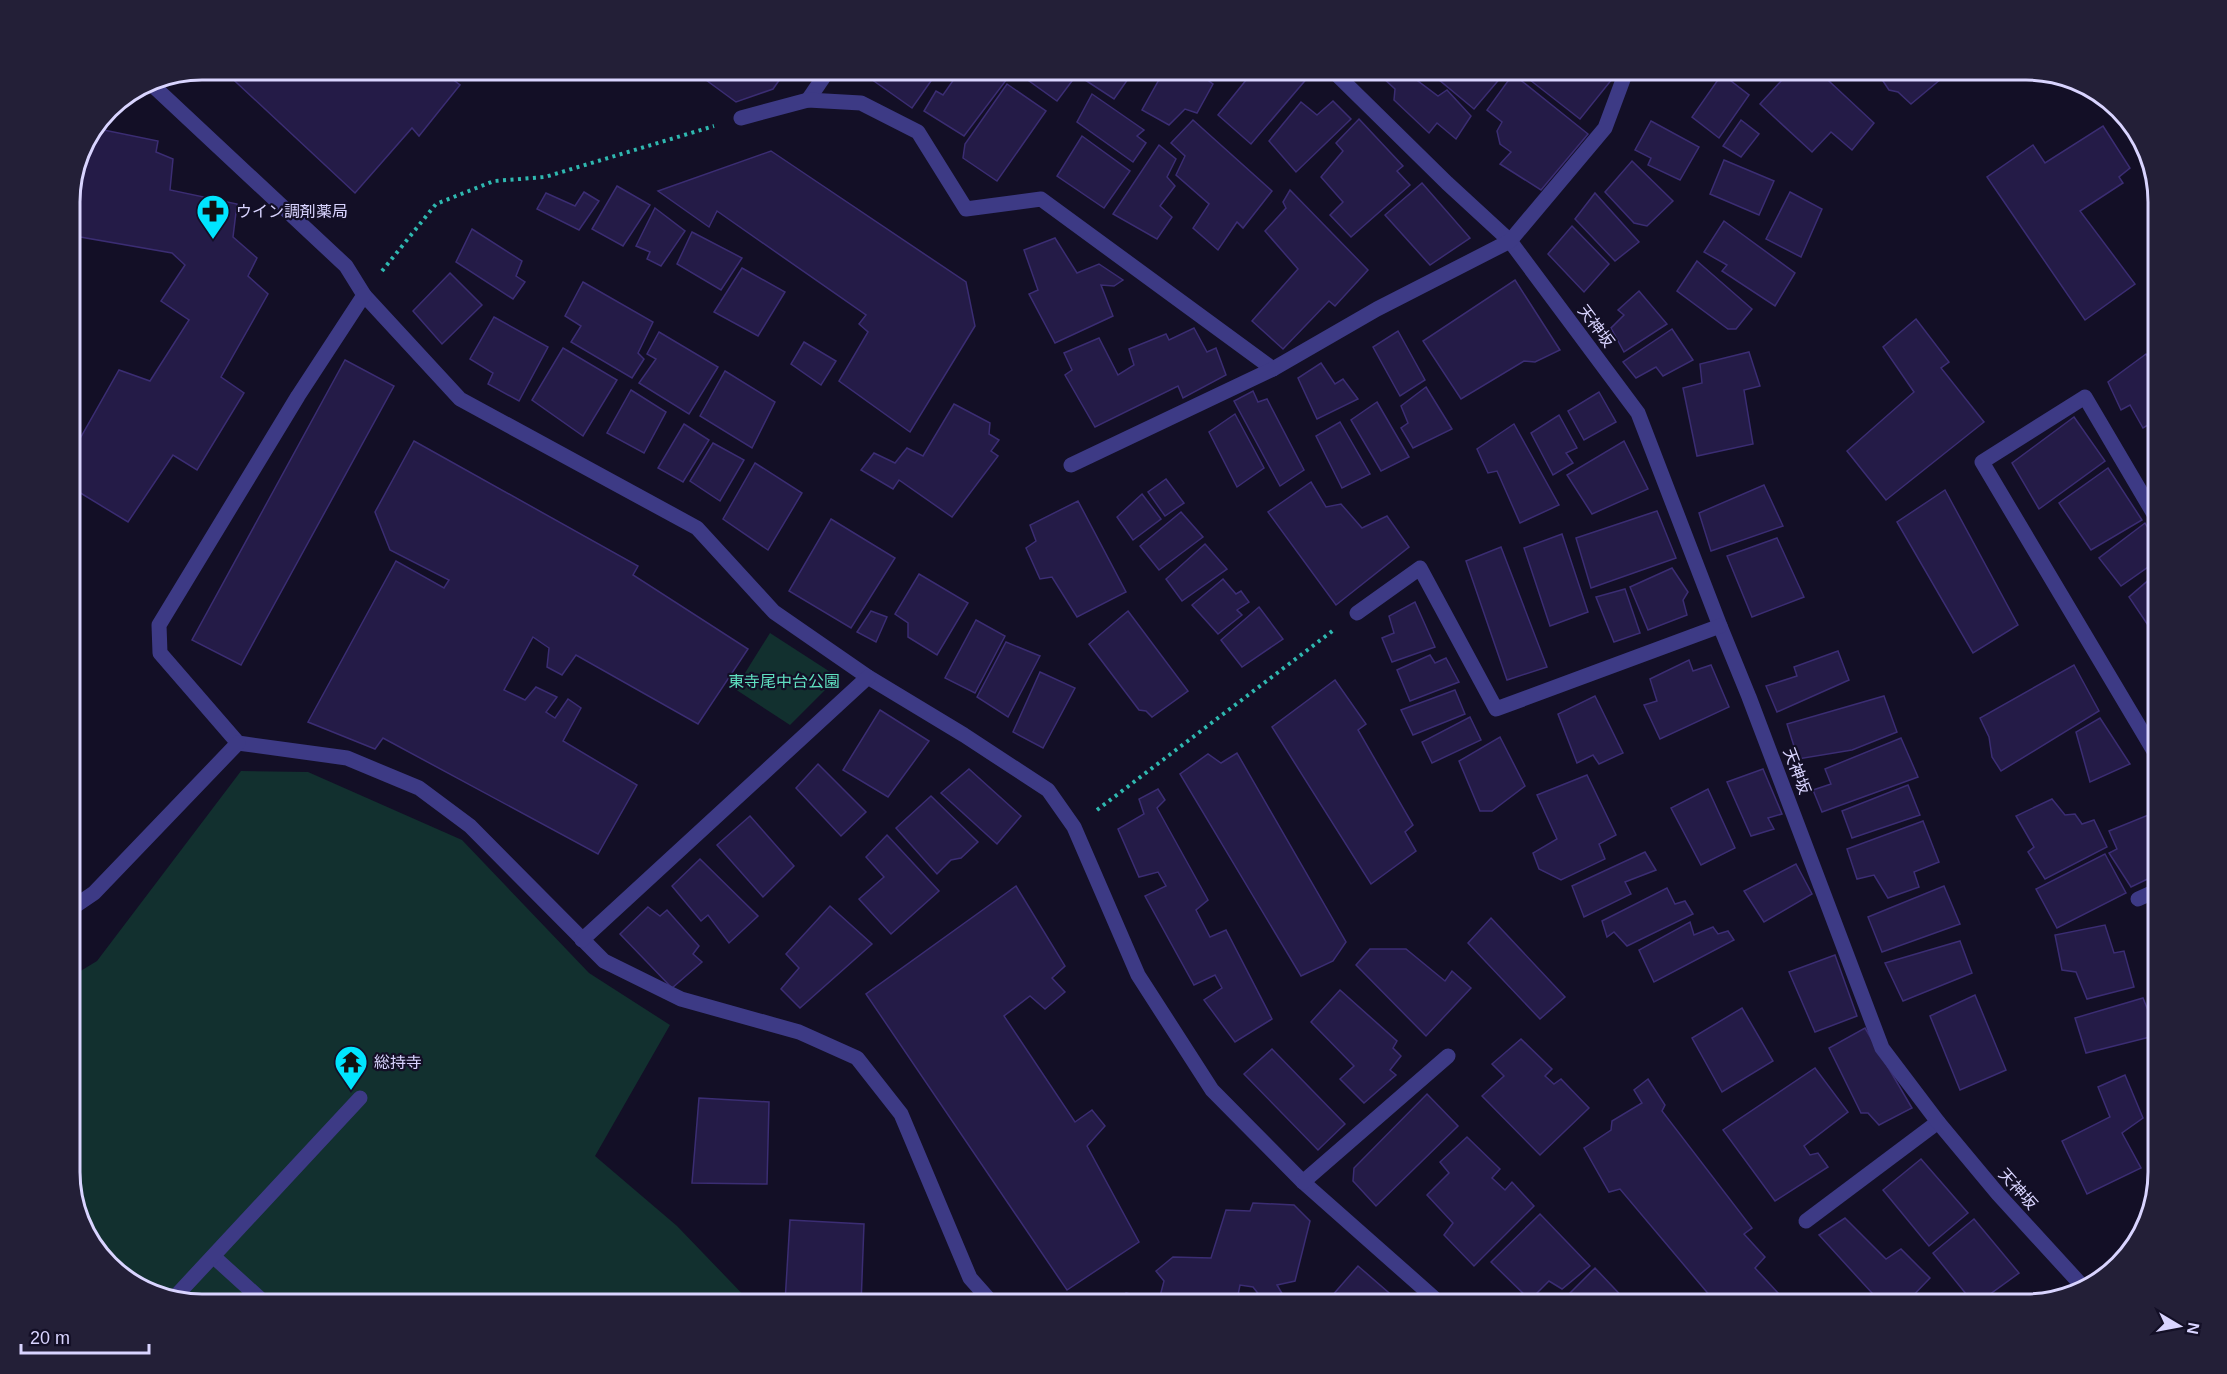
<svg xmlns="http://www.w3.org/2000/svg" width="2227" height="1374" font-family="Arial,'Noto Sans JP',sans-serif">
<rect width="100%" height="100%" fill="#130f26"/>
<g fill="#12302f">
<polygon points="770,633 838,677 790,725 735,689"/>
<polygon points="241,771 308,772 462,840 589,973 670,1025 595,1156 677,1226 753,1305 201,1305 135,1287 87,1239 69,1181 69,978 97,961"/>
</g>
<g fill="#241b47" stroke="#3b2d73" stroke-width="1.5">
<polygon points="222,69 439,69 460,85 419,136 412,128 355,193"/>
<polygon points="691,69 787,69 773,89 736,102"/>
<polygon points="857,69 935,69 938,71 912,108"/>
<polygon points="993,69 1007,79 964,136 924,111 936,91 943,95 957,75 950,69"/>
<polygon points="1030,69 1081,69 1057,101 1025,78"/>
<polygon points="1092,69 1135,69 1114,99 1085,80"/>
<polygon points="1165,69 1192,69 1213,84 1197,113 1185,109 1169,125 1142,110"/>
<polygon points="1202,69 1225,69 1218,79"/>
<polygon points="1255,69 1315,69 1251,144 1218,115"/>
<polygon points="1389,69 1402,69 1438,96 1447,90 1471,116 1456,139 1437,123 1429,133 1394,100 1395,89 1382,77"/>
<polygon points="1435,69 1508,69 1474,109 1432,74"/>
<polygon points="1539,69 1600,69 1613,78 1580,119 1530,80"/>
<polygon points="1792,69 1816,69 1874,123 1852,150 1831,132 1812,152 1760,104"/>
<polygon points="1875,69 1933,69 1941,79 1911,104 1898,92 1889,90"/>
<polygon points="1513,74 1588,134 1541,190 1500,164 1511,152 1500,144 1497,131 1502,122 1487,110"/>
<polygon points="1722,74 1749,95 1719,138 1692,117"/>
<polygon points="1007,84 1046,111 997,181 963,158 965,144"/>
<polygon points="1092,94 1144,130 1137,136 1146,143 1133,162 1077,122"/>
<polygon points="1333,101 1351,119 1296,172 1269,141 1301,102 1317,115"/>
<polygon points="1359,119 1403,166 1397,171 1410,185 1351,237 1330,215 1343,202 1321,177 1343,151 1336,143"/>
<polygon points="1193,120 1272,191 1243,228 1237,222 1218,250 1193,228 1209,204 1176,175 1185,156 1171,143"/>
<polygon points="1741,120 1759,134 1741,157 1723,146"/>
<polygon points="1651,121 1699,147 1680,180 1648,165 1651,158 1635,150"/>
<polygon points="2103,126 2130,168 2119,177 2123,183 2080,211 2135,284 2085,320 1987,177 2033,145 2045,163"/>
<polygon points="94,128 158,141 156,152 173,159 170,190 237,204 233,237 257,258 248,276 268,294 221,377 244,393 197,470 173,455 128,522 69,486 69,458 119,370 150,381 189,320 161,301 185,265 172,253 69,235 69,193 79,150"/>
<polygon points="1082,136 1130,171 1104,208 1057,176"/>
<polygon points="1159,145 1176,159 1167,177 1175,186 1160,206 1172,217 1157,239 1113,214"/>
<polygon points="771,151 966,282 975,326 910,432 839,381 868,332 859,324 866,315 717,211 709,227 658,191"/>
<polygon points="1724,160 1774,181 1759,215 1710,194"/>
<polygon points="1632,161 1673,201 1647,226 1634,223 1605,192"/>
<polygon points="1422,183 1470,238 1430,265 1385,215"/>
<polygon points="617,186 650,205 623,246 592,229"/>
<polygon points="1290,190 1368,270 1335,306 1329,301 1283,349 1252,321 1298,269 1265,231 1286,208 1283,202"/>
<polygon points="584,192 599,201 579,230 537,209 546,193 575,206"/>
<polygon points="1790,192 1822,209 1801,257 1766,239"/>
<polygon points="1595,193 1639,242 1615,261 1575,219"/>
<polygon points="655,208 685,231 661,266 647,259 650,252 636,246"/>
<polygon points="1724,221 1795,273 1775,306 1722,271 1727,265 1704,252"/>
<polygon points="1572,226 1609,264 1584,292 1548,254"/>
<polygon points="472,229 522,261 516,276 525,282 513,299 456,262"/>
<polygon points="692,232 742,258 721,290 677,264"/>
<polygon points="1055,238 1077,273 1099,264 1123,280 1114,286 1101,285 1113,316 1055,343 1029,294 1038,290 1024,250"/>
<polygon points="1697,261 1752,309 1736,329 1728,329 1677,291"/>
<polygon points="742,268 785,292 758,336 714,312"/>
<polygon points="450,273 482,305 442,344 413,311"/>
<polygon points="1515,280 1560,350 1535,362 1524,361 1461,399 1423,341"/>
<polygon points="583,282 653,322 638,353 644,359 632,378 571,342 581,326 565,316"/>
<polygon points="1639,291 1667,324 1624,352 1611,328 1624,315 1618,310"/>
<polygon points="494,317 548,347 519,401 488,384 493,373 470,359"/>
<polygon points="1916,319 1949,362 1941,368 1984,422 1886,500 1847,451 1914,392 1883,347"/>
<polygon points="1194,328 1207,352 1216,348 1226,375 1183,398 1178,386 1095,427 1065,375 1072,370 1064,353 1099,338 1118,375 1134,365 1129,349 1166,334 1169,340"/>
<polygon points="1672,329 1693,360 1663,376 1656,367 1636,378 1623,362"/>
<polygon points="1398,331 1425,380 1400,396 1373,347"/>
<polygon points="659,332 718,367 689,414 639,383 656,359 647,354"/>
<polygon points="804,342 836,361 821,385 791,364"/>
<polygon points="563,348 617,380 583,436 532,400"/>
<polygon points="1749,352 1760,386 1744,390 1753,444 1697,456 1683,388 1702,383 1700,364"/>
<polygon points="2146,354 2158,374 2158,419 2143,428 2130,405 2121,410 2108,382"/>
<polygon points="345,360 394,386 241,665 192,640"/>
<polygon points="1321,363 1335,384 1343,379 1358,399 1317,419 1298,378"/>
<polygon points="725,371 775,402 752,448 700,416"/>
<polygon points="1426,387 1452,429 1413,448 1401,428 1408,423 1401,406"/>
<polygon points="631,390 666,412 644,453 607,433"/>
<polygon points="1253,391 1258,402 1267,399 1304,470 1280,486 1234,401"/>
<polygon points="1599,392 1616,422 1584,440 1568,411"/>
<polygon points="1377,402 1409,457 1381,471 1351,420"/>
<polygon points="954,404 990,423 989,434 999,440 991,451 998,456 952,517 899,480 893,489 861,470 874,453 895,463 907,448 923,456"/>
<polygon points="1235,414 1264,468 1237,487 1209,432"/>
<polygon points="1559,415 1577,448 1566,453 1573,463 1553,475 1531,433"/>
<polygon points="2074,417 2105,461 2039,509 2012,463"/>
<polygon points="1340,422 1370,474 1342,488 1316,436"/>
<polygon points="684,424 709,440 683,482 658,468"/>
<polygon points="1514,424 1559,505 1520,523 1497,471 1488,473 1477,449"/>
<polygon points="414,441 638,566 633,575 748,649 698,724 576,655 562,675 547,667 549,648 533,637 504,690 525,700 536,687 557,697 546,712 555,718 568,699 581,708 563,741 637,785 598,854 383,738 375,749 308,722 396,561 444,588 449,580 390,550 375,512"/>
<polygon points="1624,441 1648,489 1592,514 1567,475"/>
<polygon points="713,443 744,460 720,501 690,481"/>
<polygon points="755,463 802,493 768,550 723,519"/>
<polygon points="2108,468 2142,520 2091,550 2059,503"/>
<polygon points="1166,479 1184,503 1165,516 1148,492"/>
<polygon points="1311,482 1326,507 1341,504 1362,528 1387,516 1409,547 1336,605 1268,512"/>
<polygon points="1764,485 1783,526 1711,551 1699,513"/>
<polygon points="1945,490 2018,625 1973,653 1897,522"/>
<polygon points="1142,494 1161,519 1133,540 1117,517"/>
<polygon points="1078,501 1126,592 1077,617 1052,577 1040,579 1026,548 1036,541 1030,525"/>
<polygon points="1657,511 1676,558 1591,588 1576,538"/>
<polygon points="1181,512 1203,537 1159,570 1140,546"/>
<polygon points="831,519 895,558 851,628 789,591"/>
<polygon points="2145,523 2158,546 2158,560 2121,586 2099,558"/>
<polygon points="1562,534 1588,612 1550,626 1524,548"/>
<polygon points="1777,538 1804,597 1752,617 1727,556"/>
<polygon points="1205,544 1227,569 1182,601 1166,579"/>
<polygon points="1501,547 1547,667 1507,680 1466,561"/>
<polygon points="1672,568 1688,592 1683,600 1687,615 1648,630 1630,587"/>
<polygon points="2158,572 2158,640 2129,597"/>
<polygon points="919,574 968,603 937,655 908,637 908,623 895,614"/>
<polygon points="1223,579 1236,594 1241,591 1249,602 1237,610 1242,615 1218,634 1192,605"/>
<polygon points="1625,589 1640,633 1614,642 1596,597"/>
<polygon points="1415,602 1435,647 1392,662 1382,638 1394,633 1389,616"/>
<polygon points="1259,607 1283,639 1242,667 1221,640"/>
<polygon points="871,611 887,617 876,642 857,632"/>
<polygon points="1128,611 1188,691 1152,717 1146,711 1139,710 1089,644"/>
<polygon points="976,620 1005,636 975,693 945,678"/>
<polygon points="1006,642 1040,656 1008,717 977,697"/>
<polygon points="1838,651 1849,680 1777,712 1766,686 1797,676 1794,667"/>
<polygon points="1430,655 1435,663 1446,658 1459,682 1410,701 1397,670"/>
<polygon points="1689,660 1693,671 1711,665 1729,707 1660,739 1644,705 1657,701 1650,679"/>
<polygon points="2074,665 2099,711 2001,771 1992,757 1989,737 1980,718"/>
<polygon points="1040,672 1075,688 1043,748 1013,732"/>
<polygon points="1335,680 1366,724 1358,730 1413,825 1405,832 1416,851 1371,884 1272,727"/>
<polygon points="1455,690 1465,714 1413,735 1401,710"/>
<polygon points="1595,696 1623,753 1599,764 1593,755 1577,763 1558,714"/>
<polygon points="1884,696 1897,732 1852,750 1798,759 1787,724"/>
<polygon points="880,710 929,741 888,797 843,770"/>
<polygon points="1470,717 1481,740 1432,763 1422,742"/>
<polygon points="2100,718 2130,764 2090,782 2076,732"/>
<polygon points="1500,737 1525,786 1492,811 1480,811 1459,761"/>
<polygon points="1901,738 1918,777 1822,812 1813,790 1831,784 1825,769"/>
<polygon points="1237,753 1346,942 1333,961 1301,976 1180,774 1208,754 1221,763"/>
<polygon points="818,764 866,812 841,836 796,788"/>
<polygon points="969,769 1021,816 997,844 941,793"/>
<polygon points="1763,769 1782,814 1768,818 1774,829 1751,836 1727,782"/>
<polygon points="1587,775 1616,835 1599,844 1605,859 1561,880 1539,869 1533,853 1557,839 1537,795"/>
<polygon points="1908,785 1920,815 1852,838 1842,811"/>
<polygon points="1158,789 1165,800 1157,808 1208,900 1196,910 1210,937 1226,930 1272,1019 1235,1042 1204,1000 1222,988 1215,975 1194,985 1145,896 1166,886 1158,872 1139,877 1118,829 1144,814 1139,799"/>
<polygon points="1708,789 1735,848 1701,865 1671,808"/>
<polygon points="931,796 978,842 961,858 951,860 937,874 896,828"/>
<polygon points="2052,799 2065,815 2075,814 2082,824 2094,820 2107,847 2045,879 2028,852 2034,847 2016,816"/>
<polygon points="2158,811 2158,874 2131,887 2109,853 2117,849 2109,831"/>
<polygon points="750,816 794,866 763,897 717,845"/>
<polygon points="1923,821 1939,862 1914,872 1919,887 1888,898 1874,875 1857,879 1847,849"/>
<polygon points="887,835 939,891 891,934 859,899 884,877 866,857"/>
<polygon points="1645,852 1656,870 1625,882 1631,894 1584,917 1572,886"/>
<polygon points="2105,854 2126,893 2057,928 2036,889"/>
<polygon points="700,859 758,916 729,943 708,915 701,921 672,886"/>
<polygon points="1796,864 1812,894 1764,922 1744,891"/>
<polygon points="1016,886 1065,966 1052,978 1065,992 1045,1009 1030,996 1004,1016 1075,1122 1092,1110 1105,1126 1087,1146 1139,1242 1067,1290 866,994"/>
<polygon points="1944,886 1960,924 1882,952 1868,917"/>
<polygon points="1667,888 1675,904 1685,901 1693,914 1627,946 1614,932 1607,937 1602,921"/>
<polygon points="830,906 872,944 800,1008 781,989 799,968 786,954"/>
<polygon points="648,907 660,916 667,910 699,946 693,954 702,962 672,988 620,934"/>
<polygon points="1491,918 1565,997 1540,1019 1468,943"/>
<polygon points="1690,922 1694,935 1713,927 1718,934 1728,931 1734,940 1654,982 1639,950"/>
<polygon points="2105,925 2114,953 2124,951 2134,987 2087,999 2076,972 2062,970 2055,935"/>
<polygon points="1960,941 1972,973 1903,1001 1885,963"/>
<polygon points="1370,949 1406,949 1445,981 1452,971 1471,988 1426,1036 1356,965"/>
<polygon points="1835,955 1857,1016 1815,1032 1789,972"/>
<polygon points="1340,990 1397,1041 1393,1048 1401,1056 1390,1070 1396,1075 1364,1103 1340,1079 1354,1066 1311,1022"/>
<polygon points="1975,995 2006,1070 1960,1090 1930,1016"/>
<polygon points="2143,998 2158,1035 2086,1053 2075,1018"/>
<polygon points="1742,1008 1773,1061 1722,1092 1692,1038"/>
<polygon points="1865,1028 1912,1108 1879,1125 1868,1113 1861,1113 1829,1048"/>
<polygon points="1521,1039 1552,1069 1545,1076 1554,1084 1561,1079 1589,1108 1540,1155 1482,1096 1504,1076 1492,1064"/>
<polygon points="1272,1049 1345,1124 1318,1150 1244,1074"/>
<polygon points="1815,1068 1848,1112 1804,1146 1810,1155 1818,1153 1828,1167 1775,1201 1723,1130"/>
<polygon points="2125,1075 2143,1118 2122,1133 2141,1168 2087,1194 2062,1141 2110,1117 2098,1087"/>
<polygon points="1648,1079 1665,1105 1662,1111 1752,1228 1744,1234 1765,1257 1755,1268 1789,1305 1703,1305 1711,1297 1620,1189 1609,1192 1584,1148 1611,1130 1612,1121 1642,1103 1634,1090"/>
<polygon points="1427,1094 1458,1126 1376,1206 1353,1181 1354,1168"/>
<polygon points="699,1098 769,1102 767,1184 692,1183"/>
<polygon points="1467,1137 1500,1169 1492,1178 1505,1190 1512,1182 1534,1206 1474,1266 1444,1235 1453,1223 1427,1195 1449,1173 1440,1162"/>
<polygon points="1921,1159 1968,1213 1929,1246 1883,1190"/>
<polygon points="1253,1203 1294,1205 1310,1221 1295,1281 1277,1285 1287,1302 1282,1305 1267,1305 1253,1287 1240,1285 1236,1305 1114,1305 1126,1293 1159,1300 1164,1281 1156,1271 1173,1257 1211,1258 1226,1210 1250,1211"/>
<polygon points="1540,1214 1590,1266 1562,1289 1549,1281 1530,1300 1491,1262"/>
<polygon points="1845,1218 1886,1259 1901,1249 1930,1278 1904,1305 1883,1305 1819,1235"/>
<polygon points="1974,1219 2019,1273 1975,1305 1933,1253"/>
<polygon points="790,1220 864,1224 861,1305 785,1302"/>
<polygon points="1358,1266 1403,1305 1324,1305"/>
<polygon points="1595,1268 1630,1305 1558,1305"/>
</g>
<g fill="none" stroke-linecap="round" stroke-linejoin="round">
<g stroke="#2fb8b0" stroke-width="4" stroke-dasharray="3 4.5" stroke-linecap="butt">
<polyline points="382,271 436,204 494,181 545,177 714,126"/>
<polyline points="1097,810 1335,629"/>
</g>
<g stroke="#3d3a85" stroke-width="15">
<polyline points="2138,899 2158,890"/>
<polyline points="1806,1221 1938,1122"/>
<polyline points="214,1257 267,1305"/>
<polyline points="174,1298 360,1098"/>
</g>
<g stroke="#3d3a85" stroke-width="15">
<polyline points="1331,69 1447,183 1510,241 1638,413 1720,626 1749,697 1882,1048 1938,1122 1998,1194 2085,1289"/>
<polyline points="148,81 346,266 364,295 460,399 697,528 774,612 868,677 964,735 1048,790 1074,827 1138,975 1212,1090 1303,1182 1442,1305"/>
<polyline points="808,100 829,69"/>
<polyline points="741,118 808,100 861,103 918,132 966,209 1041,199 1273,369"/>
<polyline points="364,295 298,396 159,625 160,653 238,743 347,758 419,788 470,826 604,961 681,999 799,1032 857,1058 901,1114 970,1278 994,1305"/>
<polyline points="1071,465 1273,369 1377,309 1510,241 1605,128 1627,69"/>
<polyline points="2158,521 2085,397 1982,462 2158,758"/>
<polyline points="1357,613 1420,568 1496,709 1720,626"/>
<polyline points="69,910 94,893 238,743"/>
<polyline points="582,940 868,677"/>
<polyline points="1303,1182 1448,1056"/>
</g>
</g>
<defs>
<symbol id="pharmacy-pin" viewBox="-11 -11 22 30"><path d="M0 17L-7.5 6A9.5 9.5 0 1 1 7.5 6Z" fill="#00e5ff" stroke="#130f26"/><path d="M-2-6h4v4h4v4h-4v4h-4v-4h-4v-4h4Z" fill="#111"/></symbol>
<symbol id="temple-pin" viewBox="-11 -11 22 30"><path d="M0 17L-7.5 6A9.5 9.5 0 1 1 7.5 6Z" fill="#00e5ff" stroke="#130f26"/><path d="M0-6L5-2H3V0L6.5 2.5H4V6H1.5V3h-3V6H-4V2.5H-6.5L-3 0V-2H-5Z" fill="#111"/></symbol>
</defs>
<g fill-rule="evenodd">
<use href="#pharmacy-pin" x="194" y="192" width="38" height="52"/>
<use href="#temple-pin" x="332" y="1043" width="38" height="52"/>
</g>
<g text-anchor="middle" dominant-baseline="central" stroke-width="4.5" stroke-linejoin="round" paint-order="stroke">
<g font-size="16" fill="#d9d4ff" stroke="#130f26" text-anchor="start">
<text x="236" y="211">ウイン調剤薬局</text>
<text x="374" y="1062">総持寺</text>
</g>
<g font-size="16" fill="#d9d4ff" stroke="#130f26">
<text transform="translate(1596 326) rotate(53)">天神坂</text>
<text transform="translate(1797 771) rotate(69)">天神坂</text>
<text transform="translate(2018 1189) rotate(48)">天神坂</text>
</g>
<g font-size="16" fill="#5fe0c0" stroke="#130f26">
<text x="784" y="681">東寺尾中台公園</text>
</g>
</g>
<path d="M0 0H2227V1374H0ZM202 80H2026A122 122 0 0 1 2148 202V1172A122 122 0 0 1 2026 1294H202A122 122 0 0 1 80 1172V202A122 122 0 0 1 202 80Z" fill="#231f37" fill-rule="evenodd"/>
<path fill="none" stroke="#d9d4ff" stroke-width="3" d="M202 80H2026A122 122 0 0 1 2148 202V1172A122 122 0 0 1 2026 1294H202A122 122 0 0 1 80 1172V202A122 122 0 0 1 202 80Z"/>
<g transform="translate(2179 1326) rotate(100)" stroke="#130f26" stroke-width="4.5" paint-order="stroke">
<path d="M0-4.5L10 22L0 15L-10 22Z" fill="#d9d4ff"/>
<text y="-9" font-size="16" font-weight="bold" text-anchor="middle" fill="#d9d4ff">N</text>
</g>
<path d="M21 1344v9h128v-9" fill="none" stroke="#d9d4ff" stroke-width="3"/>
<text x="30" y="1344" font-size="18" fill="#d9d4ff" stroke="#130f26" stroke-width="4.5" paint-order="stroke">20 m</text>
</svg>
